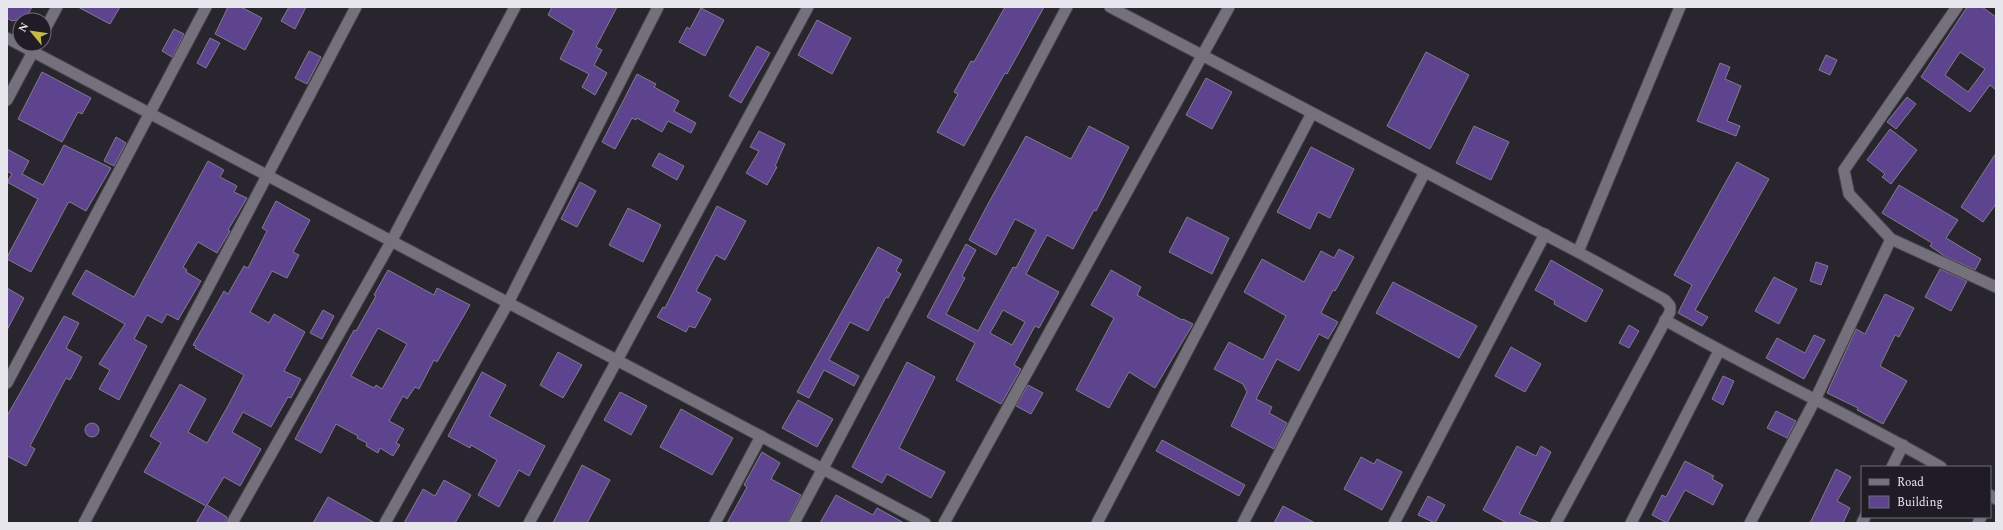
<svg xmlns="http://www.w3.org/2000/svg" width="2003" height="530" font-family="Spectral,serif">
<rect width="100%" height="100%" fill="#28252f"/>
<g fill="#5e438e" stroke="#807d89" fill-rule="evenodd">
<polygon points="7,7 32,7 26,18 12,21 7,18"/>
<polygon points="78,7 120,7 110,24"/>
<polygon points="228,7 241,7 262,18 245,50 215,34"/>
<polygon points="289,7 306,7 295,29 281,21"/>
<polygon points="552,7 617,7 596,47 602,50 594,65 607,73 595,95 582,87 589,74 560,59 574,31 548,15"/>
<polygon points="1005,7 1044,7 1007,74 1005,73 964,146 937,132 958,94 954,92 971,61 974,62"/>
<path d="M1967 7H1982L1996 17V90L1990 85 1970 112 1921 77ZM1960 52 1985 69 1968 92 1945 75Z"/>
<polygon points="701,8 724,20 705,56 679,42 687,27 690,29"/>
<polygon points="817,20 851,38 832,74 798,55"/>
<polygon points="174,29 184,34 172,57 162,51"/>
<polygon points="210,38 220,43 206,68 197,63"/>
<polygon points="757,46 770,53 741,103 729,96"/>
<polygon points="309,51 321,57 307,84 295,78"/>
<polygon points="1426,52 1469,75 1430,149 1387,126"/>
<polygon points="1826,55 1837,60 1830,75 1819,70"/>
<polygon points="1720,63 1730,67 1725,79 1741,86 1727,121 1740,126 1736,136 1697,121"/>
<polygon points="42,72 91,98 82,114 78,112 62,142 18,119"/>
<polygon points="637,74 656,84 654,87 679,101 674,111 696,123 691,133 668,121 662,132 637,118 636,120 632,118 615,149 602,142"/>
<polygon points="1206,78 1232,92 1212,129 1186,115"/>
<polygon points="1907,97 1916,104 1896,129 1887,122"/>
<path d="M1089 126 1129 147 1096 211 1094 210 1073 249 1047 235 1026 274 1059 292 1039 328 1035 326 1014 365 1021 369 1001 404 956 380 975 343 927 317 966 244 976 250 962 276 965 278 946 314 978 331 1013 267 1016 268 1036 230 1015 219 996 255 969 240 988 204 1026 136 1071 159ZM1003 310 1025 322 1012 345 990 333Z"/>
<polygon points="1474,126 1509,142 1491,180 1456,163"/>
<polygon points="1890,129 1917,150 1891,184 1882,177 1885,174 1867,160"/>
<polygon points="759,131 785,144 775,166 777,167 767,185 746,173 759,151 750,147"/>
<polygon points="116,137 126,143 114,166 104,161"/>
<polygon points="64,145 111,168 86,211 70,202 68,203 31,272 7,259 7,257 38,199 7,182 12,174 7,171 7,149 29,161 22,174 43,185"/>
<polygon points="1311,147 1354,169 1330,218 1318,212 1310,229 1277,212"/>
<polygon points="659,153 684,166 677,180 652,166"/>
<polygon points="1996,153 1996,204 1983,222 1961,207"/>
<polygon points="208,161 224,170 220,177 237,186 234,192 247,198 228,230 230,231 217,253 198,242 183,267 187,270 186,272 201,281 178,320 167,314 162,323 147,315 134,339 147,346 119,400 99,389 110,370 99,364 125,324 72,294 86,270 134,297"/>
<polygon points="1737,162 1769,179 1695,310 1708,317 1702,326 1678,313 1692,285 1674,275"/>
<polygon points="580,182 596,191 577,227 561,219"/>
<polygon points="1899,185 1958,220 1946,238 1981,259 1975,270 1946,257 1930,246 1932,243 1882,213"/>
<polygon points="276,201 310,220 293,252 299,255 287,278 272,271 250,312 269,323 274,314 305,332 284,371 301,379 291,398 288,397 271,427 243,412 232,432 261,449 240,486 224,477 207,505 227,517 225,523 196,523 206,506 144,472 161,443 150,436 180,384 206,399 188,432 207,443 229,404 244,375 195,348 196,346 193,345 224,291 228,294 244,266 248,268 267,231 262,228"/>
<polygon points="717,206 746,221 725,260 716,255 696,291 711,299 695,328 689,326 686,332 657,317 663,307 665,308"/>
<polygon points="628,208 661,225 643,262 609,245"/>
<polygon points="1187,217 1229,238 1212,274 1169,252"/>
<polygon points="878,247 902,260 896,271 901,274 888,298 886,297 868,331 850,322 829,360 859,376 854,386 824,370 809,398 797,392"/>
<polygon points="1339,249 1354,257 1335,291 1333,290 1321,313 1338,322 1328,339 1319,334 1299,371 1277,359 1256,399 1272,407 1269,413 1287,423 1274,449 1231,426 1247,392 1243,384 1214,369 1229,342 1263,360 1286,316 1244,292 1262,259 1304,282 1321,251 1334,258"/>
<polygon points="1551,260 1603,290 1586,322 1554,304 1555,301 1535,290"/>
<polygon points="1816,262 1828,266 1821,285 1810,281"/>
<polygon points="1940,269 1967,281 1951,311 1925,297"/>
<path d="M388 270 434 295 437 288 470 305 437 362 434 360 419 389 415 387 407 399 403 396 389 421 404 429 396 443 400 445 393 456 380 448 378 453 366 446 367 443 357 438 358 436 336 424 321 453 295 439 354 330 356 331 376 296 374 295ZM378 328 407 344 382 389 376 385 374 388 351 376Z"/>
<polygon points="1111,270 1141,287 1137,295 1182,320 1183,319 1193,324 1155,388 1129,372 1109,408 1076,390 1114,318 1091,305"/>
<polygon points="1774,277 1797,289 1779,324 1755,311"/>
<polygon points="1393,282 1477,326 1459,358 1376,313"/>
<polygon points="7,288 24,298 7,330"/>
<polygon points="1885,294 1914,308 1899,337 1895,335 1880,366 1907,381 1883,424 1857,410 1858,408 1827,393 1856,329 1865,334"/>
<polygon points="323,310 334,316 322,339 310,333"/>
<polygon points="64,316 79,323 66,348 82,357 70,380 66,378 30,446 35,449 26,466 7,456 7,416"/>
<polygon points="1629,325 1639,331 1629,348 1619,343"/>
<polygon points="1814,335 1825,340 1804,379 1766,358 1777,338 1805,353"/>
<polygon points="1511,347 1541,364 1525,392 1495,376"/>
<polygon points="558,352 582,365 563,398 540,385"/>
<polygon points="907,362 935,377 899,448 945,472 931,498 887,474 882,483 852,467"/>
<polygon points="482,372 506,385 489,416 545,446 529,476 519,470 499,507 478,495 497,460 471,445 470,448 448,436"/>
<polygon points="1723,376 1734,381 1723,405 1712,399"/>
<polygon points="1028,385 1043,393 1031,414 1016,406"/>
<polygon points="620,392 647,406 631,435 604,420"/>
<polygon points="798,400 833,419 817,447 782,428"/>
<polygon points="681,409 733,438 712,475 660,447"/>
<polygon points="1776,411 1796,421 1787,438 1767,428"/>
<circle cx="92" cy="430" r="7"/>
<polygon points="1162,440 1245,485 1239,496 1156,451"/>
<polygon points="1517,446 1536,456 1541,446 1551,452 1519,514 1540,523 1507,523 1483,510"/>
<polygon points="762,452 780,463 771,479 801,495 787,523 727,523 747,487 744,485"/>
<polygon points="1361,457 1374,464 1377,459 1402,472 1382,510 1344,489"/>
<polygon points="1685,461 1714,476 1712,479 1723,485 1713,505 1685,490 1667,523 1652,515 1662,495 1666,497"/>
<polygon points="582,465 610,480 587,523 553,523"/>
<polygon points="1836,469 1851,477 1837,501 1850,508 1843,523 1810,523"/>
<polygon points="444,480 471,495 455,523 404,523 423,489 435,496"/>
<polygon points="836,495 873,515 877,508 904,523 820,523"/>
<polygon points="1428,496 1445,505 1435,523 1418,515"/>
<polygon points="328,497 375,523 313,523"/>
<polygon points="1283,506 1315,523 1274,523"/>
</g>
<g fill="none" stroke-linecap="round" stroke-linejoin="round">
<defs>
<g id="minor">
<polyline points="1110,7 1578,252 1665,300 1670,306 1670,312 1556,523"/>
<polyline points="44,31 57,7"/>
<polyline points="7,38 925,523"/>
<polyline points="7,100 37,44"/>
<polyline points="1891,239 1996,287"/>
<polyline points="1578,252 1680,7"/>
<path d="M1665 320C1756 372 1851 415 1941 467"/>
<polyline points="7,383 206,7"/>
<polyline points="1892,467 1903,445"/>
<polyline points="1990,495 1996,499"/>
<polyline points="84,523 356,7"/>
<polyline points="232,523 391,242 515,7"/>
<polyline points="385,523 508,303 658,7"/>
<polyline points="529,523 808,7"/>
<polyline points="715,523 761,436"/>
<polyline points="794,523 1067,7"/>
<polyline points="944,523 1229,7"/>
<polyline points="1097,523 1312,113"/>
<polyline points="1243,523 1425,172"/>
<polyline points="1394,523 1545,234"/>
<polyline points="1631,523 1719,351"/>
<polyline points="1750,523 1815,400 1891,239 1849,194 1844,170 1957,7"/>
<polyline points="1862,523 1865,517"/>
<polyline points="1978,523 1981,517"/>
</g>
</defs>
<use href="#minor" stroke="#45424a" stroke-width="13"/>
<use href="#minor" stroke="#74717d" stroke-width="11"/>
</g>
<rect width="2003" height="530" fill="none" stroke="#e8e6ed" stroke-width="16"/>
<rect x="1861" y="466" width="130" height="52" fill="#1f1c26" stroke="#6f6d76"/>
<rect x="1869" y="479" width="20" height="6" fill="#74717d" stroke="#6f6d76"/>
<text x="1897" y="486" font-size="12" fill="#e8e6ed">Road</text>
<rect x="1869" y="496" width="20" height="12" fill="#5e438e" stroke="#6f6d76"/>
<text x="1897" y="506" font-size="12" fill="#e8e6ed">Building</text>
<g transform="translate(32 32) rotate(299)"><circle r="19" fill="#1f1c26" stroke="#6f6d76"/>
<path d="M0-3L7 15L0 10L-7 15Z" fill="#c6bc3d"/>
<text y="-6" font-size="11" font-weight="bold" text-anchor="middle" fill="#e8e6ed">N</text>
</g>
</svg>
